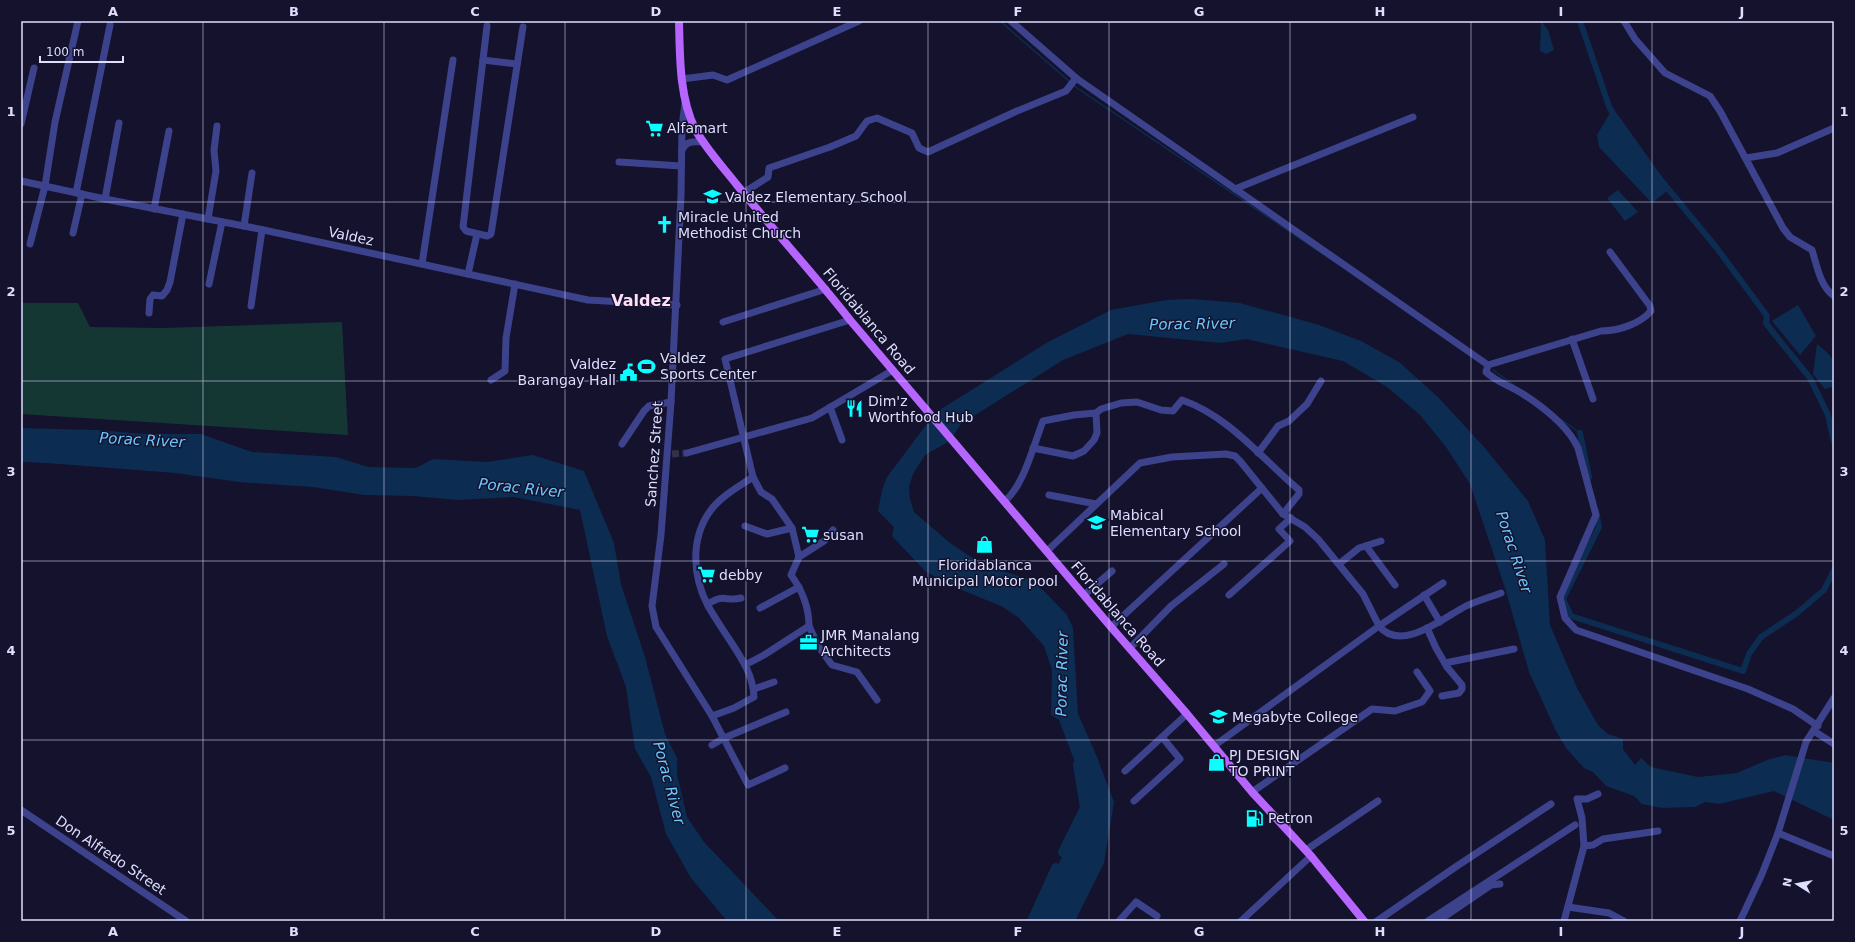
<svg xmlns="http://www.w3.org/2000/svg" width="1855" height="942" font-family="'DejaVu Sans',sans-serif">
<rect width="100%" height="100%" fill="#14122d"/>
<polygon fill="#153733" points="21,303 78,303 90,327 164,328 342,322 348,435 21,414"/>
<g fill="#0d2c51">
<polygon points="1541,21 1548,30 1554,50 1546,54 1540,51"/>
<polygon points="1610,113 1667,191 1652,203 1599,147 1597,135"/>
<polygon points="1618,190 1638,212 1625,221 1607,198"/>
<polygon points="1191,299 1240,303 1319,325 1361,341 1399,362 1439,398 1484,447 1528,501 1545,540 1550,625 1577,688 1598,725 1608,734 1623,739 1623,749 1635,765 1641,758 1651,767 1698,777 1737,773 1767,760 1785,755 1834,763 1834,820 1774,791 1719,804 1705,802 1695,807 1662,808 1642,804 1634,796 1606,786 1593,772 1584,768 1566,748 1556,731 1529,672 1505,588 1470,484 1446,447 1420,415 1387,387 1343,361 1246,339 1221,343 1128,334 1063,360 961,424 950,441 925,455 913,474 909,487 910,499 914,512 949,542 981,564 1028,579 1044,591 1067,615 1073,628 1078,714 1097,757 1114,802 1104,863 1075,921 1034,921 1037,917 1051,879 1082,816 1084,791 1076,765 1059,720 1051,715 1052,670 1044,646 1019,618 1001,606 947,584 925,571 892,536 894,527 878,511 882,490 887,477 935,413 1048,342 1111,310 1166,300"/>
<polygon points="1798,305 1816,336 1800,355 1772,321"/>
<path d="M1817 344C1838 361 1834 360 1834 386L1825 389 1813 374Z"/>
<polygon points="21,428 97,430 143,434 201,434 252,452 336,457 368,467 416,468 433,459 487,462 533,455 584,471 614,543 621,584 645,657 665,734 677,758 677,774 687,817 704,842 779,921 727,921 691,878 666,834 651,777 635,749 626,687 607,636 580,510 514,497 457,500 413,496 364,495 313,487 239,482 175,473 60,464 27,462 21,463"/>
</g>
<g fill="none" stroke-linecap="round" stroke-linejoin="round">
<g stroke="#0d2c51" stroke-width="1.5">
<polyline points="1000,21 1070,82"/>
<polyline points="1074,86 1339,265"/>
<polyline points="1493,370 1514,385"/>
<polyline points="1562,420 1580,433"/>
</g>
<g stroke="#0d2c51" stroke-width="6">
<polyline points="1580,21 1610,109 1660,179 1716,247 1767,316 1766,323 1772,331 1810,378 1828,415 1834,442"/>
<polyline points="1580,433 1589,477"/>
<polyline points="1596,511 1599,527 1563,599 1571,616 1743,671 1749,654 1761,637 1797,613 1824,590 1834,570"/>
</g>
<g stroke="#0d2c51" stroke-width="10">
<polyline points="1063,852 1085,808 1078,765"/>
<polyline points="1032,921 1056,868"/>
</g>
<polyline stroke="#32314c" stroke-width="7" stroke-dasharray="7 3.5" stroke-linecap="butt" points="672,454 687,453"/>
<g stroke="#3d428c" stroke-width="7">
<path d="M1011 21 1076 78 1488 365 1486 372C1496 382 1511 386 1523 394 1543 407 1568 426 1578 448L1596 515 1560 597 1565 618 1576 630 1748 689 1793 709 1818 726"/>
<path d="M1624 21 1635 39 1665 73 1710 96 1720 111 1783 228 1790 237 1812 250C1817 266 1820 286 1834 296"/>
<polyline points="487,26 463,227 466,231 487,236 491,234 523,27"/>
<polyline points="483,60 517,64"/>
<polyline points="682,79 713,75 727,80 859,21"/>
<polyline points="685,103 682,127 681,195 671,402 661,535 652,606 656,627 712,716 748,785 785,768"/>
<polyline points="21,124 34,68"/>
<path d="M682 150C687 140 694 142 704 142"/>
<polyline points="1746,158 1777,153 1834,128"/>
<polyline points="619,162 681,166"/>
<polyline points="21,181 105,199 259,229 588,300 677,305"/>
<polyline points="1235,189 1413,117"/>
<polyline points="76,193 110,25"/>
<polyline points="743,193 768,177 769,168 830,147 856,136 867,121 877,118 912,133 919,148 928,152 1017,111 1066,91 1076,78"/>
<polyline points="105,199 119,123"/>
<polyline points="154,209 169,131"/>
<polyline points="208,219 216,171 214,150 217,126"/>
<polyline points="244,226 252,173"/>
<polyline points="73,233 82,194"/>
<polyline points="30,244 45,186 55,122 78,21"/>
<polyline points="422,264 453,60"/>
<polyline points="468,274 477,234"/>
<polyline points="209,284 222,222"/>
<polyline points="251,306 262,230"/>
<polyline points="149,313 150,299 153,295 162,296 167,290 170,282 183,214"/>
<polyline points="723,322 826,289"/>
<polyline points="1572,339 1593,399"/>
<path d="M1488 365 1601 331C1618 331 1640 324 1651 311L1650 306 1610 252"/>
<polyline points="491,380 505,371 506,338 515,284"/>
<polyline points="830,407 842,440"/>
<polyline points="622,444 644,411 649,406 671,402"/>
<polyline points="1033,448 1073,456 1084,451 1094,440 1097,433 1096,413"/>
<polyline points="687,453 812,418 893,370"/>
<polyline points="1258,453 1278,426 1289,421 1307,404 1321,381"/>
<polyline points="1049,495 1096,504"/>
<path d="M1005 501C1024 485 1034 444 1043 421L1074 415 1096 413 1101 409 1121 403 1137 402 1161 410 1173 411 1182 400C1229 416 1262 459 1299 490V494L1283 514"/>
<polyline points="745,526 767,534 792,528"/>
<polyline points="1366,546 1395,585"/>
<polyline points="1047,551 1140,463 1172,457 1226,454 1235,456 1240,461 1283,514 1305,527 1318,539 1363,594 1379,626 1214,746"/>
<polyline points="799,557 824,541 833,530"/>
<polyline points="1339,564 1359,548 1381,541"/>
<path d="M1443 583 1379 626C1401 653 1443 618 1466 606 1477 601 1490 597 1501 593"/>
<polyline points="1084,595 1112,571"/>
<polyline points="1229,595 1290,541 1279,529 1291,518"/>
<polyline points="1424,595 1440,622"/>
<path d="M708 604C725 593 725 602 741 598"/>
<polyline points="760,608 799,587"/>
<polyline points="809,626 818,646 832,665 857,672 877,700"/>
<polyline points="1111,627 1262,488"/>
<polyline points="1427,628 1436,648 1447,667 1462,685 1462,689 1459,693 1442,696"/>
<polyline points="1130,648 1171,606 1224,564"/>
<polyline points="1445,663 1514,649"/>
<path d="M745 665 764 655 809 626C809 607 802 590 791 575L799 557 792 528 772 499 761 492 753 477 725 359 850 320"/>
<polyline points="754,689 774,682"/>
<path d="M712 716 734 708 754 697C753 675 742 659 731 642 723 630 715 618 708 606 691 573 690 532 716 504 726 493 741 485 753 477"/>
<polyline points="1814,731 1834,744"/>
<polyline points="712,745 724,738 786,712"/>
<polyline points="1125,771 1187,714"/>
<polyline points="1252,792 1372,709 1395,711 1422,702 1430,691 1417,672"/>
<polyline points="1134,801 1180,759 1162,737"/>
<polyline points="21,810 186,921"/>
<polyline points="1778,833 1834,856"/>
<polyline points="1584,846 1593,845 1603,839 1658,831"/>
<polyline points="1306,850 1378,801"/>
<polyline points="1568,907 1609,913 1624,921"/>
<polyline points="1119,921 1136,902 1157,916"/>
<polyline points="1241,921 1311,856"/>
<polyline points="1377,921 1457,866 1551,804"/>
<polyline points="1428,921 1575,825"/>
<polyline points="1438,921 1491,885 1500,884"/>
<polyline points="1564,921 1584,846 1582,818 1577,799 1587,799 1598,794"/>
<polyline points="1740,921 1762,874 1778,833 1806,742 1834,698"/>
</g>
<path stroke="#b665ff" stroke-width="8" d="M679 21C680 56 679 96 695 129 706 149 723 167 737 185 774 231 814 274 850 320L1111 627 1187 714 1252 792 1311 856 1364 921"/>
</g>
<path fill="none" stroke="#dedeff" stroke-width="1" stroke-opacity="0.55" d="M203 21V921M384 21V921M565 21V921M746 21V921M928 21V921M1109 21V921M1290 21V921M1471 21V921M1652 21V921M21 202H1834M21 381H1834M21 561H1834M21 740H1834"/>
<defs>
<symbol id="supermarket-bare" viewBox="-9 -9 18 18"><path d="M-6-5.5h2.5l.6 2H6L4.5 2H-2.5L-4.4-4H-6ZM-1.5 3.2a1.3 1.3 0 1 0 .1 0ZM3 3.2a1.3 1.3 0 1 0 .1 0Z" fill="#0afeff" stroke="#14122d" stroke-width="2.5" paint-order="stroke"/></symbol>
<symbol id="school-bare" viewBox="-9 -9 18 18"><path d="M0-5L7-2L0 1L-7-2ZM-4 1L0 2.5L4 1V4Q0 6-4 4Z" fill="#0afeff" stroke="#14122d" stroke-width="2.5" paint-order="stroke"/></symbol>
<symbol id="church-bare" viewBox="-9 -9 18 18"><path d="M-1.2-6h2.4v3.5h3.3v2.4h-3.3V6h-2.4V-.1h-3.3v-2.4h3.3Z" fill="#0afeff" stroke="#14122d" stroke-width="2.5" paint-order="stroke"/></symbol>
<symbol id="stadium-bare" viewBox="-9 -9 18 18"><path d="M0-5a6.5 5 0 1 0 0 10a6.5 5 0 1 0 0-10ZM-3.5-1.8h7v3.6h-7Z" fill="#0afeff" stroke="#14122d" stroke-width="2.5" paint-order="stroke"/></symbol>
<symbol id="civic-bare" viewBox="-9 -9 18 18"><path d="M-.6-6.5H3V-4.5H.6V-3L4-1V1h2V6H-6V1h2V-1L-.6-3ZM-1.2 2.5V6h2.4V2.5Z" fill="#0afeff" stroke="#14122d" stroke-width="2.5" paint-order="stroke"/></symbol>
<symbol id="restaurant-bare" viewBox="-9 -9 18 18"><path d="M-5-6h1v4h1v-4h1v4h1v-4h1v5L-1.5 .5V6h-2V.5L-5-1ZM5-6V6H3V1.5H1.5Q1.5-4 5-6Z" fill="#0afeff" stroke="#14122d" stroke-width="2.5" paint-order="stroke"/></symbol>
<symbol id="shop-bare" viewBox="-9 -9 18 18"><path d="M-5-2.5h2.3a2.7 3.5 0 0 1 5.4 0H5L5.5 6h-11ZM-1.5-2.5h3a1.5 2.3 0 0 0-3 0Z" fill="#0afeff" stroke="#14122d" stroke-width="2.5" paint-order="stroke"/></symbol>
<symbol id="office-bare" viewBox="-9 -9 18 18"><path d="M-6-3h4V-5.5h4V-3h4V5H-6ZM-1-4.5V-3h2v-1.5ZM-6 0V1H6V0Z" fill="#0afeff" stroke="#14122d" stroke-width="2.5" paint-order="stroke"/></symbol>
<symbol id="university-bare" viewBox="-9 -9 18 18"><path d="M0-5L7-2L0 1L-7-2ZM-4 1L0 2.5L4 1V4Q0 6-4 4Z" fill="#0afeff" stroke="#14122d" stroke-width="2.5" paint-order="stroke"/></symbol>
<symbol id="fuel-bare" viewBox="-9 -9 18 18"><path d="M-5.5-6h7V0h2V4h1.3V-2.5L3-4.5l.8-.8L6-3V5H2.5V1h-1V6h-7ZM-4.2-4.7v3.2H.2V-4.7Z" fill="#0afeff" stroke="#14122d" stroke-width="2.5" paint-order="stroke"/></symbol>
</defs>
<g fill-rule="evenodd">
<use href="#supermarket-bare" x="642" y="116" width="25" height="25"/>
<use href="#school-bare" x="700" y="184" width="25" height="25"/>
<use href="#church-bare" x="652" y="212" width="25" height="25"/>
<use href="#stadium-bare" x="634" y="354" width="25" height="25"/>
<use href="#civic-bare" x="616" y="360" width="25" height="25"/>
<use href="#restaurant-bare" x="842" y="396" width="25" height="25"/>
<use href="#school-bare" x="1084" y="510" width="25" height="25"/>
<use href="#supermarket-bare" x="798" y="522" width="25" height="25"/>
<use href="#shop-bare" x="972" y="532" width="25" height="25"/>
<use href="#supermarket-bare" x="694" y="562" width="25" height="25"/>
<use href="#office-bare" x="796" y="630" width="25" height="25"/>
<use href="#university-bare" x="1206" y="704" width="25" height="25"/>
<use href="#shop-bare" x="1204" y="750" width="25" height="25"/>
<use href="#fuel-bare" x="1242" y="806" width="25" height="25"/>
</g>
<g text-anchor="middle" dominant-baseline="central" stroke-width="3" stroke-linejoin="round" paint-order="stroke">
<g font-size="14" fill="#dedeff" stroke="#14122d" text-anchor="start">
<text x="667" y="128">Alfamart</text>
<text x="725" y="197">Valdez Elementary School</text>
<text x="678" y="217">Miracle United<tspan x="678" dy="16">Methodist Church</tspan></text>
<text x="660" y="358">Valdez<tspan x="660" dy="16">Sports Center</tspan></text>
<text x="616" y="364" text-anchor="end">Valdez<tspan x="616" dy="16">Barangay Hall</tspan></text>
<text x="868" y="401">Dim'z<tspan x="868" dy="16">Worthfood Hub</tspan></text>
<text x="1110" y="515">Mabical<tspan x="1110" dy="16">Elementary School</tspan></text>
<text x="823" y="535">susan</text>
<text x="985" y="565" text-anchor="middle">Floridablanca<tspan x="985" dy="16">Municipal Motor pool</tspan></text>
<text x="719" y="575">debby</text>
<text x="821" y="635">JMR Manalang<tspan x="821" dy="16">Architects</tspan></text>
<text x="1232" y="717">Megabyte College</text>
<text x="1229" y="755">PJ DESIGN<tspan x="1229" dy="16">TO PRINT</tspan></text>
<text x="1268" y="818">Petron</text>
</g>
<g font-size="14" fill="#dedeff" stroke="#14122d">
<text transform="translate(351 236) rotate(12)">Valdez</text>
<text transform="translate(869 321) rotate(50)">Floridablanca Road</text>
<text transform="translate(654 454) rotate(-86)">Sanchez Street</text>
<text transform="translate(1118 614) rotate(49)">Floridablanca Road</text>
<text transform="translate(111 855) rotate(34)">Don Alfredo Street</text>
</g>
<g font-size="15" font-style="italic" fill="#6cc9ff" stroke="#14122d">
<text transform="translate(1192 324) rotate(-1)">Porac River</text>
<text transform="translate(142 440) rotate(3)">Porac River</text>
<text transform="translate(521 488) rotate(6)">Porac River</text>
<text transform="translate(1514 552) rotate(72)">Porac River</text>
<text transform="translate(1062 674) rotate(-89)">Porac River</text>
<text transform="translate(669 783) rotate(75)">Porac River</text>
</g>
<g font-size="16" font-weight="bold" fill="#ffe0f7" stroke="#14122d">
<text x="641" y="300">Valdez</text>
</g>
</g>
<rect width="1855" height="942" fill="none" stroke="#14122d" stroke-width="44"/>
<g transform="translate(1797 884) rotate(281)" stroke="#14122d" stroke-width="3" paint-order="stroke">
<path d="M0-3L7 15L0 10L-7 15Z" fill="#dedeff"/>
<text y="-6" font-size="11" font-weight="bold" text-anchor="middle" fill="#dedeff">N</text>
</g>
<path d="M40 56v6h83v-6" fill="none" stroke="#dedeff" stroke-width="2"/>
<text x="46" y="56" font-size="12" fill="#dedeff" stroke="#14122d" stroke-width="3" paint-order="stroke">100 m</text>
<rect x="22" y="22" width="1811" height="898" fill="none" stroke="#dedeff" stroke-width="1.5"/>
<g font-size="13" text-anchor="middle" font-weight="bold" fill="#dedeff">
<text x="113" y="16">A</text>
<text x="294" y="16">B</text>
<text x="475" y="16">C</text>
<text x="656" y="16">D</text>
<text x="837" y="16">E</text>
<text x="1018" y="16">F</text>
<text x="1199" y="16">G</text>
<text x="1380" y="16">H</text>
<text x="1561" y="16">I</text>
<text x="1742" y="16">J</text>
<text x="11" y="116">1</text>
<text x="1844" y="116">1</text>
<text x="11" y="296">2</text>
<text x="1844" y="296">2</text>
<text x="11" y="476">3</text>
<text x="1844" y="476">3</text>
<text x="11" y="655">4</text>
<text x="1844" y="655">4</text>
<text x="11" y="835">5</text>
<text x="1844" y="835">5</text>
<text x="113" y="936">A</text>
<text x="294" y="936">B</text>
<text x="475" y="936">C</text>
<text x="656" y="936">D</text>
<text x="837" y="936">E</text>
<text x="1018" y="936">F</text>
<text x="1199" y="936">G</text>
<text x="1380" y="936">H</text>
<text x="1561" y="936">I</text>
<text x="1742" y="936">J</text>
</g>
</svg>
